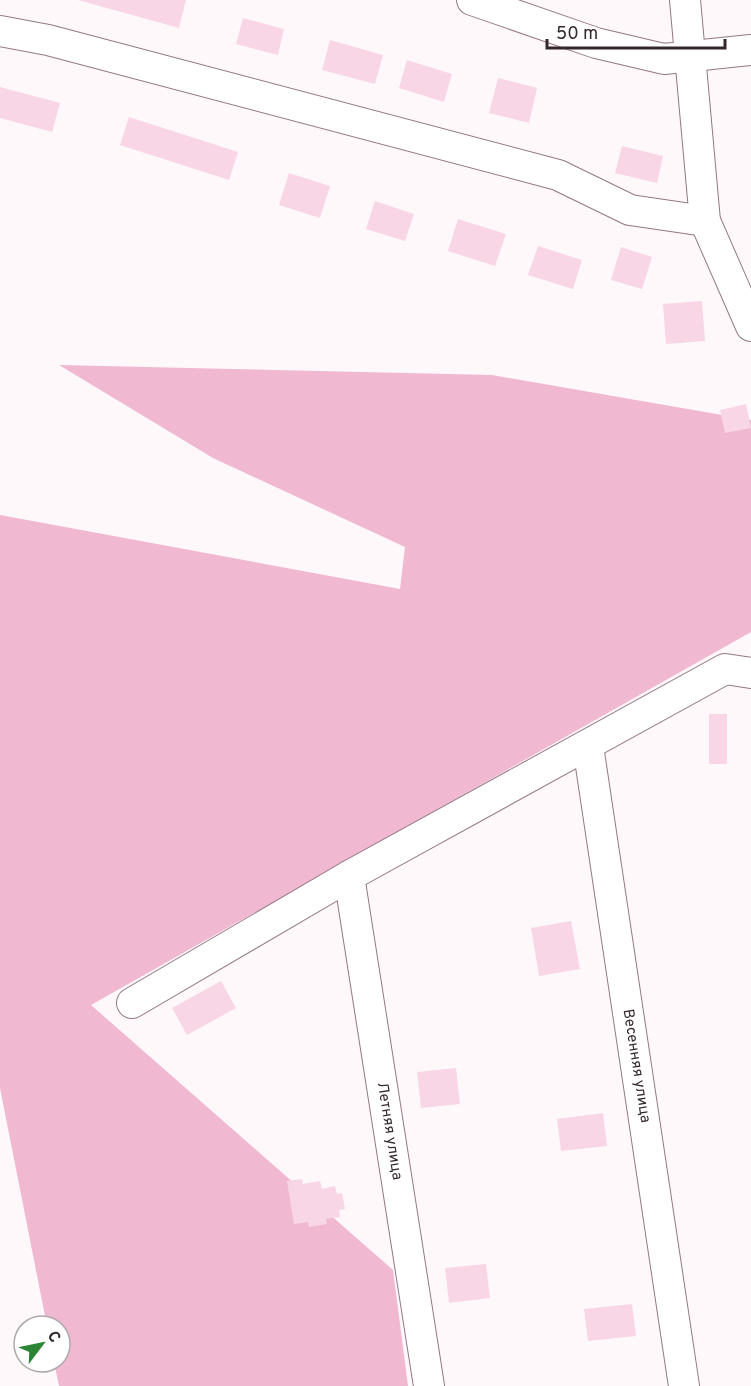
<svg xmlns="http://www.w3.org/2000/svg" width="751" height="1386" font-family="Overpass,sans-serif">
<rect width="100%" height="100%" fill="#fff8fb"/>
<polygon fill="#f0b8d1" points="59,365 492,375 751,420 751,632 91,1005 393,1270 408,1386 59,1386 54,1362 60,1362 60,1326 47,1326 0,1088 0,515 400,589 405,547 213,458"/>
<g fill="#f8d6e5">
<polygon points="78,0 186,0 179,28"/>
<polygon points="243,18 284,29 278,55 236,44"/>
<polygon points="330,40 383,55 375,84 322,70"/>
<polygon points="407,60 452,74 444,102 399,88"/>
<polygon points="498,78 537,88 529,123 489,113"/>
<polygon points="0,87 60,103 52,132 0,118"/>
<polygon points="129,117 238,152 229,180 120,145"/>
<polygon points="622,146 663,156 657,183 615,173"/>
<polygon points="289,173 330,186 320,218 279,205"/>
<polygon points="375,201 414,214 405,241 366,229"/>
<polygon points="458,219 506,234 495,266 448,251"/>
<polygon points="538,246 582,260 573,289 528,275"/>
<polygon points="621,247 652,257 642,289 611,280"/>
<polygon points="702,301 705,341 666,344 663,304"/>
<polygon points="746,404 751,428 725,433 720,410"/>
<rect x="709" y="714" width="18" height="50"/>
<polygon points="571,921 580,969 539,976 531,928"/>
<polygon points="221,981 236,1008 187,1035 172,1008"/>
<polygon points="456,1068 460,1104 421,1108 417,1072"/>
<polygon points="603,1113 607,1146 561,1151 557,1119"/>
<polygon points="302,1179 303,1184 320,1181 322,1189 335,1186 337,1194 342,1193 345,1209 339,1210 340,1217 326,1219 327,1224 309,1227 308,1222 294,1224 287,1181"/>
<polygon points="486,1264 490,1298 449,1303 445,1268"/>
<polygon points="632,1304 636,1336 588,1341 584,1309"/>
</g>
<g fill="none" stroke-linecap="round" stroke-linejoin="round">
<defs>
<g id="minor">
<polyline points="472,0 596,43 664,59 751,50"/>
<polyline points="685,0 705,221 751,326"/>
<polyline points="0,31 48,40 558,175 630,210 705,221"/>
<polyline points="588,746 684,1386"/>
<polyline points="349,876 429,1386"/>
<polyline points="132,1003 349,876 725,669 751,673"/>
</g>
</defs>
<use href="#minor" stroke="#947884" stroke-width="32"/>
<use href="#minor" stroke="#fff" stroke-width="30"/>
</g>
<g text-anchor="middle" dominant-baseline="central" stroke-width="6" stroke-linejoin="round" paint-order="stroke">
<g font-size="15" fill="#34282d" stroke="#fff">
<text transform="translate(636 1066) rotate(81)">Весенняя улица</text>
<text transform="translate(389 1131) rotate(81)">Летняя улица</text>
</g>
</g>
<g transform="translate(42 1344) rotate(58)"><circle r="28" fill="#ffffff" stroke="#aea9ab" stroke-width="1.5"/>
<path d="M0-4.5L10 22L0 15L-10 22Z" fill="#2a8535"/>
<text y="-9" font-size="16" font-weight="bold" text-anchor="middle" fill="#34282d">С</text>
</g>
<path d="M547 39v9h178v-9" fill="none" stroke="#34282d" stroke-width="3"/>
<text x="556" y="39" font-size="18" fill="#34282d" stroke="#ffffff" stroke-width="4.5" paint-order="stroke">50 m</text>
</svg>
